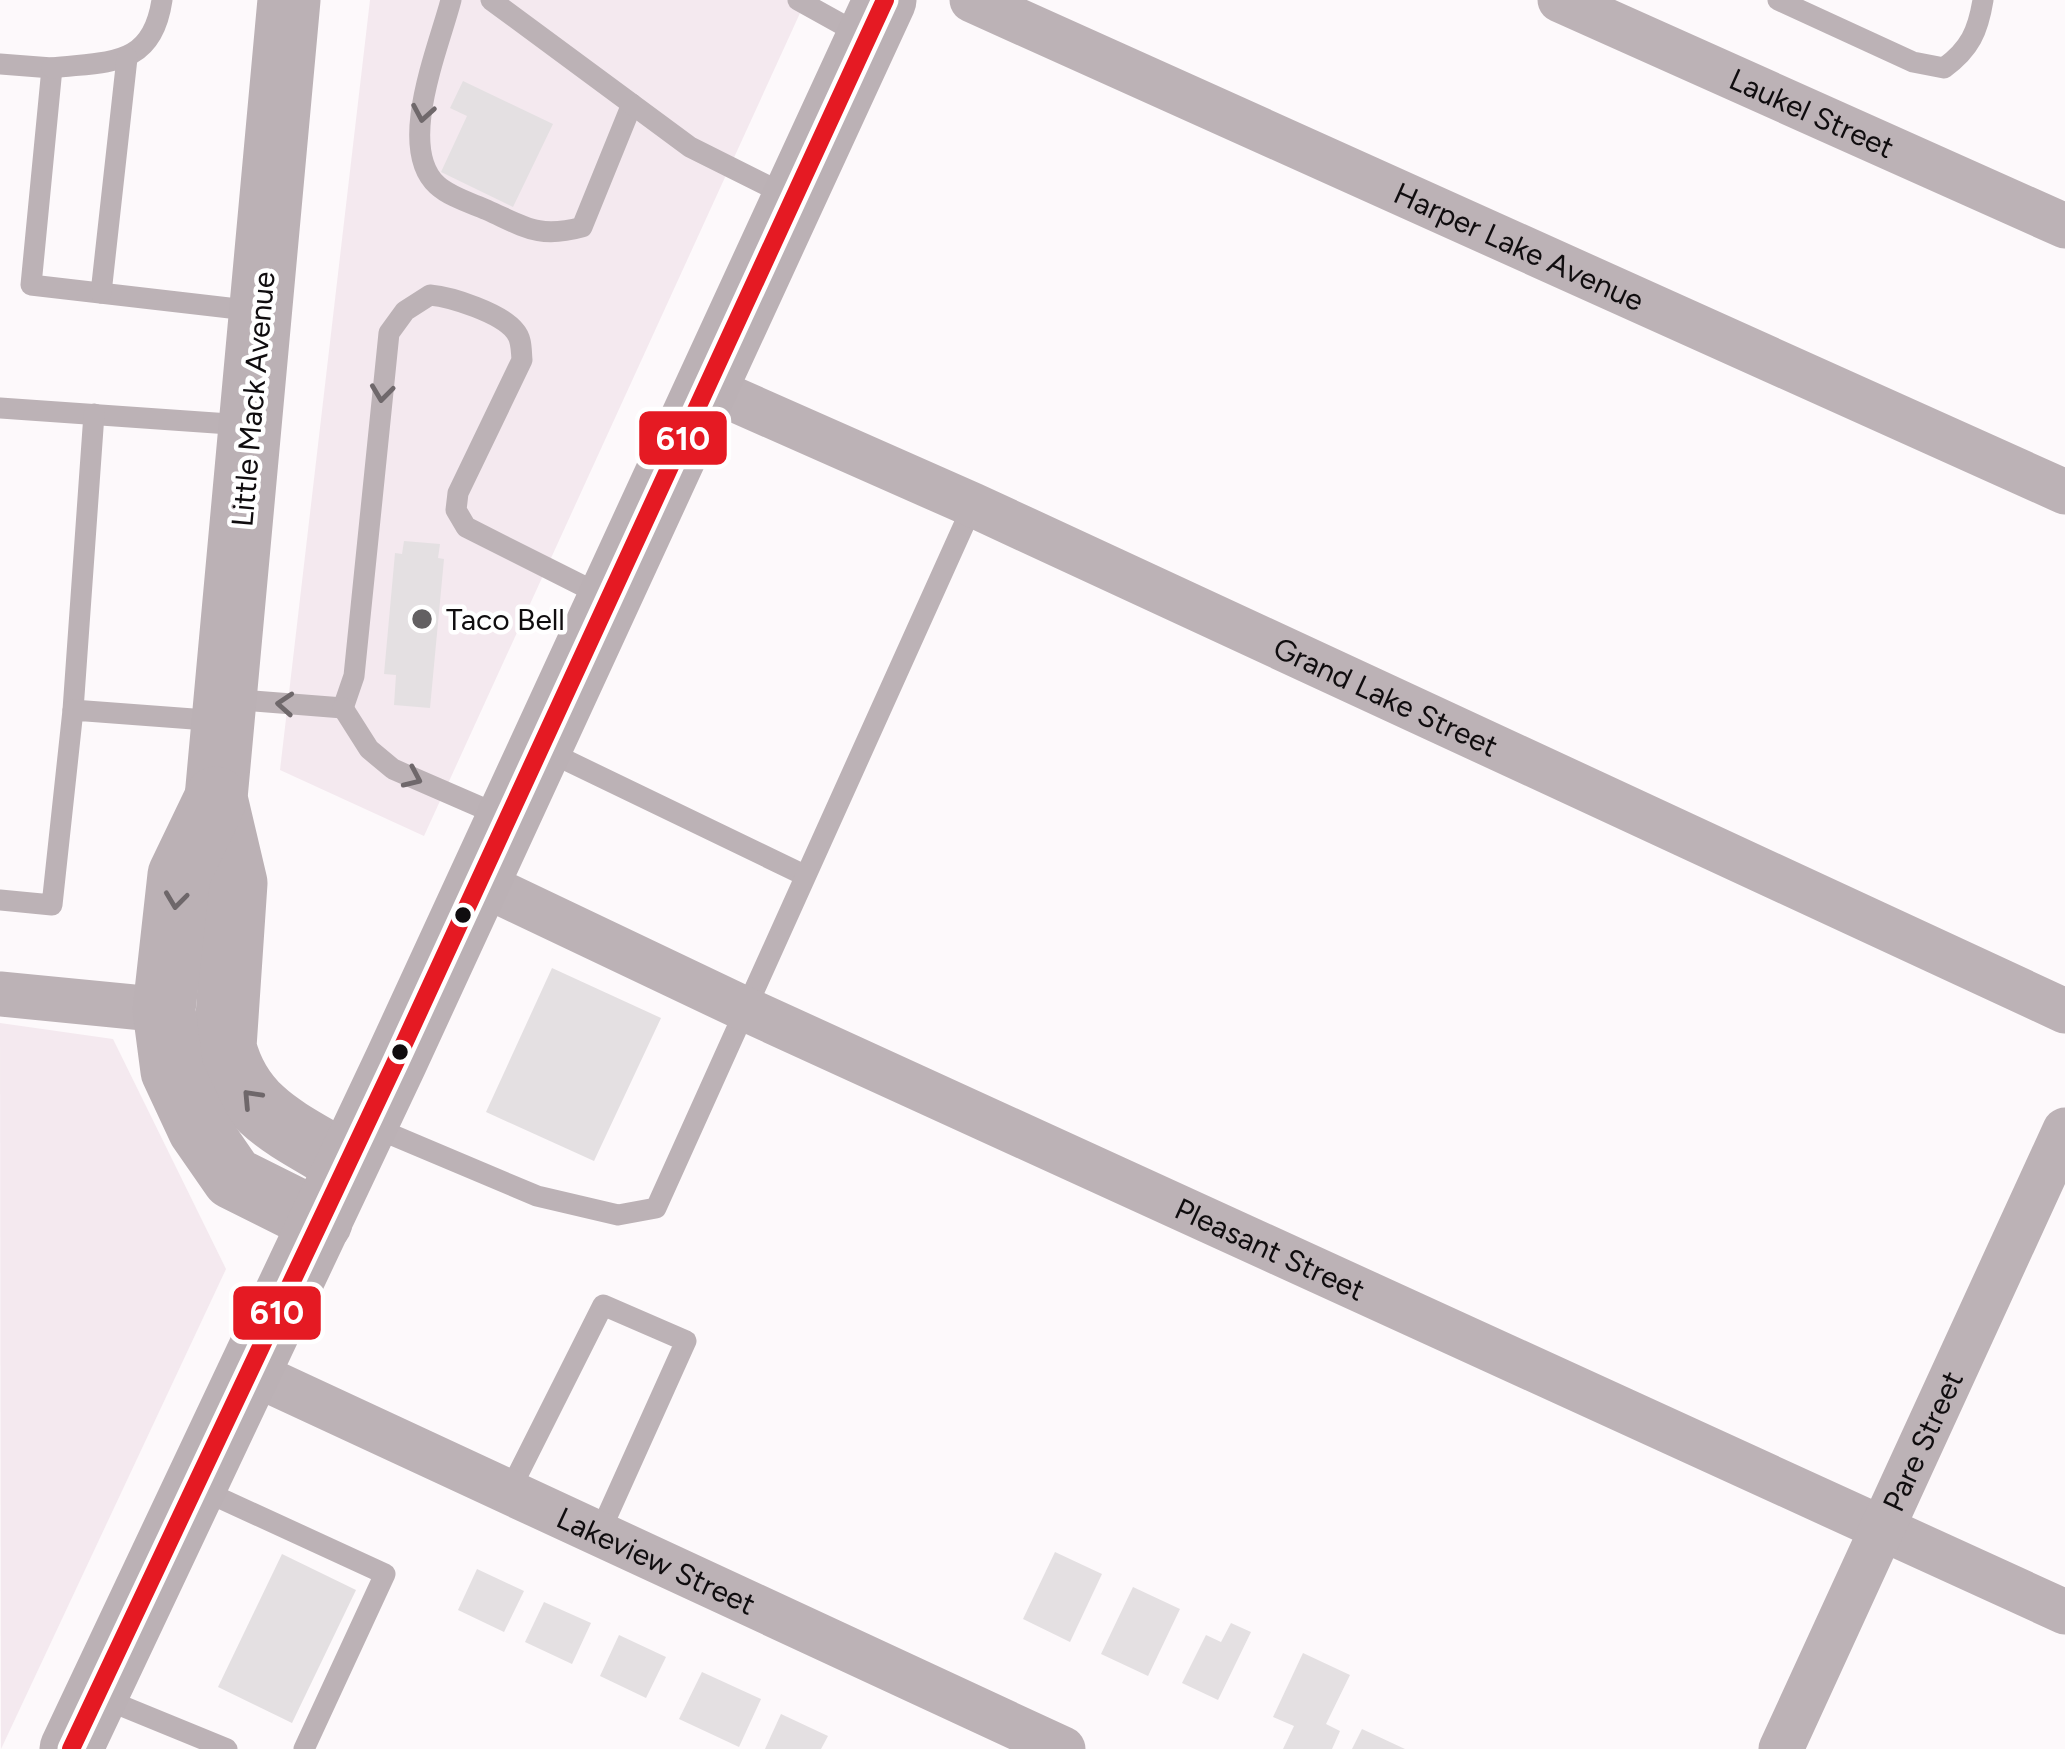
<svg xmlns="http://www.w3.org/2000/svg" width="2065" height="1749" font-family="Figtree,sans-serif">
<rect width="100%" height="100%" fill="#fdf9fb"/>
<g fill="#f4e9ef">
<polygon points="370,0 806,0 424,836 280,770"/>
<polygon points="0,1023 113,1039 226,1269 1,1749"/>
</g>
<g fill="#e4e0e2">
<polygon points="463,81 553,124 513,207 441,172 467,116 450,108"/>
<polygon points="404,541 440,544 438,558 444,559 430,708 394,705 396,675 384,674 395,553 402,554"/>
<polygon points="552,968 661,1018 594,1161 486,1112"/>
<polygon points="1055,1552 1102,1574 1070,1642 1023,1619"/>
<polygon points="282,1554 356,1590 292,1723 218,1687"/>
<polygon points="477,1569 524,1591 504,1632 458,1610"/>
<polygon points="1133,1587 1180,1609 1148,1676 1101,1654"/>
<polygon points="544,1602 591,1623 572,1664 525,1642"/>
<polygon points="1231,1623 1251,1632 1218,1700 1182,1683 1206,1635 1221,1642"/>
<polygon points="619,1635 666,1657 646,1698 600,1676"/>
<polygon points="1303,1653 1350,1675 1326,1724 1340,1731 1332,1749 1283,1749 1294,1726 1273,1717"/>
<polygon points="702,1672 761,1699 739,1747 679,1719"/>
<polygon points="781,1714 828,1736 821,1749 765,1749"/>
<polygon points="1362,1729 1405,1749 1352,1749"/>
</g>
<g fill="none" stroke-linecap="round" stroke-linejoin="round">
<g stroke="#bcb2b6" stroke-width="21">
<path d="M451 0C439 47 396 147 437 185 450 197 471 203 487 210 525 227 539 239 582 227L632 104"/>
<polyline points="491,0 690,147 790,197"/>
<polyline points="798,0 861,35"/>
<path d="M1778 0 1913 62 1944 68C1970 49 1978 31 1983 0"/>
<polyline points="0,64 52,68 31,285 256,311"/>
<path d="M52 68C109 61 152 68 162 0"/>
<polyline points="101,293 127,58"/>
<polyline points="0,408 244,425"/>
<polyline points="230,699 343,708"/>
<path d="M343 708 354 676 389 333 405 311 430 295C452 297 501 313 515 331 522 339 521 349 522 360L458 493 456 510 466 527 607 598"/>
<polyline points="343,708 369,749 393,769 501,816"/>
<polyline points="73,710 94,414"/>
<polyline points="545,750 804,875"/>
<polyline points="0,900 52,905 73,710 220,721"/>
<polyline points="371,1126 537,1196 618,1215 656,1208 973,505"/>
<polyline points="200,1489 385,1574 304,1749"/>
<polyline points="509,1492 603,1305 686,1341 599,1534"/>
<polyline points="100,1697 227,1749"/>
</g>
<g stroke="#bcb2b6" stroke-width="45">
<path id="s1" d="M972 0 2065 492"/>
<path id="s2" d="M1560 0 2065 226"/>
<path id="s3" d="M706 387 973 505 2065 1011"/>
<path id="s4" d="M478 882 743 1008 2065 1612"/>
<polyline points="0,994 164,1010"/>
<path id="s5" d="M248 1371 1063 1749"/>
<path id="s6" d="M1781 1749 2065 1130"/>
</g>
<g stroke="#bbb1b5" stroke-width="63">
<path d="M289 0 216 798 236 883 225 1047C242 1113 292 1131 346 1164"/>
<polyline points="216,798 179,875 164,1010 172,1071 199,1129 233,1178 321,1222"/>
<polyline points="71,1749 396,1061 885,0"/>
</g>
<defs>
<polyline id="bus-1" points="71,1749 396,1061 885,0"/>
</defs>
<use href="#bus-1" stroke="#fff" stroke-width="27"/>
<use href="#bus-1" stroke="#e51a23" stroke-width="18"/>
</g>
<defs><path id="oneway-chevron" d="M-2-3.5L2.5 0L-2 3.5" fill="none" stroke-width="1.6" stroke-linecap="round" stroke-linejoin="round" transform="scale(3)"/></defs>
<g stroke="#6f686b">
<use href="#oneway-chevron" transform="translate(423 113) rotate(100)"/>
<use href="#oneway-chevron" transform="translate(382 393) rotate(97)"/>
<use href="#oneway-chevron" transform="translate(285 704) rotate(-176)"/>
<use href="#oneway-chevron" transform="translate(413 778) rotate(24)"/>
</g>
<g stroke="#6e676a">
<use href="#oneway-chevron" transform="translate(176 900) rotate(97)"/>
<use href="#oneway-chevron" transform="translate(251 1098) rotate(-133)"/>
</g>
<circle fill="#636062" stroke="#fff" stroke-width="4.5" cx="422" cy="619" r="12"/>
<g fill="#100d0f" stroke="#fff" stroke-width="4.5">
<circle cx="463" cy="915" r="10"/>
<circle cx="400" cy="1052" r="10"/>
</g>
<g text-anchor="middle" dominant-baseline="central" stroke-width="9" stroke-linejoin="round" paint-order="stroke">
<g font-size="30" fill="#100d0f" stroke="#fff">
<text stroke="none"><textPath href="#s2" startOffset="276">Laukel Street</textPath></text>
<text stroke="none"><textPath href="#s1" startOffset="600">Harper Lake Avenue</textPath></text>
<text transform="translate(253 399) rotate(-85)">Little Mack Avenue</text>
<text stroke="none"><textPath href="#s3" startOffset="747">Grand Lake Street</textPath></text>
<text stroke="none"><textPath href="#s4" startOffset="873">Pleasant Street</textPath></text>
<text stroke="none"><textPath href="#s6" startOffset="339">Pare Street</textPath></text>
<text stroke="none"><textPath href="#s5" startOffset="450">Lakeview Street</textPath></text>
</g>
<g font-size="30" fill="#100d0f" stroke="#fff" text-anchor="start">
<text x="446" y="619">Taco Bell</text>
</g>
</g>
<g stroke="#fff" stroke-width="4.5">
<rect x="637" y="409" width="92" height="58" rx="12" fill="#e51a23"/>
<rect x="231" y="1284" width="92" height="58" rx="12" fill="#e51a23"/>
</g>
<g font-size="33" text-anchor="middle" font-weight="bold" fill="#fff">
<text x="683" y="450">610</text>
<text x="277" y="1324">610</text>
</g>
</svg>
